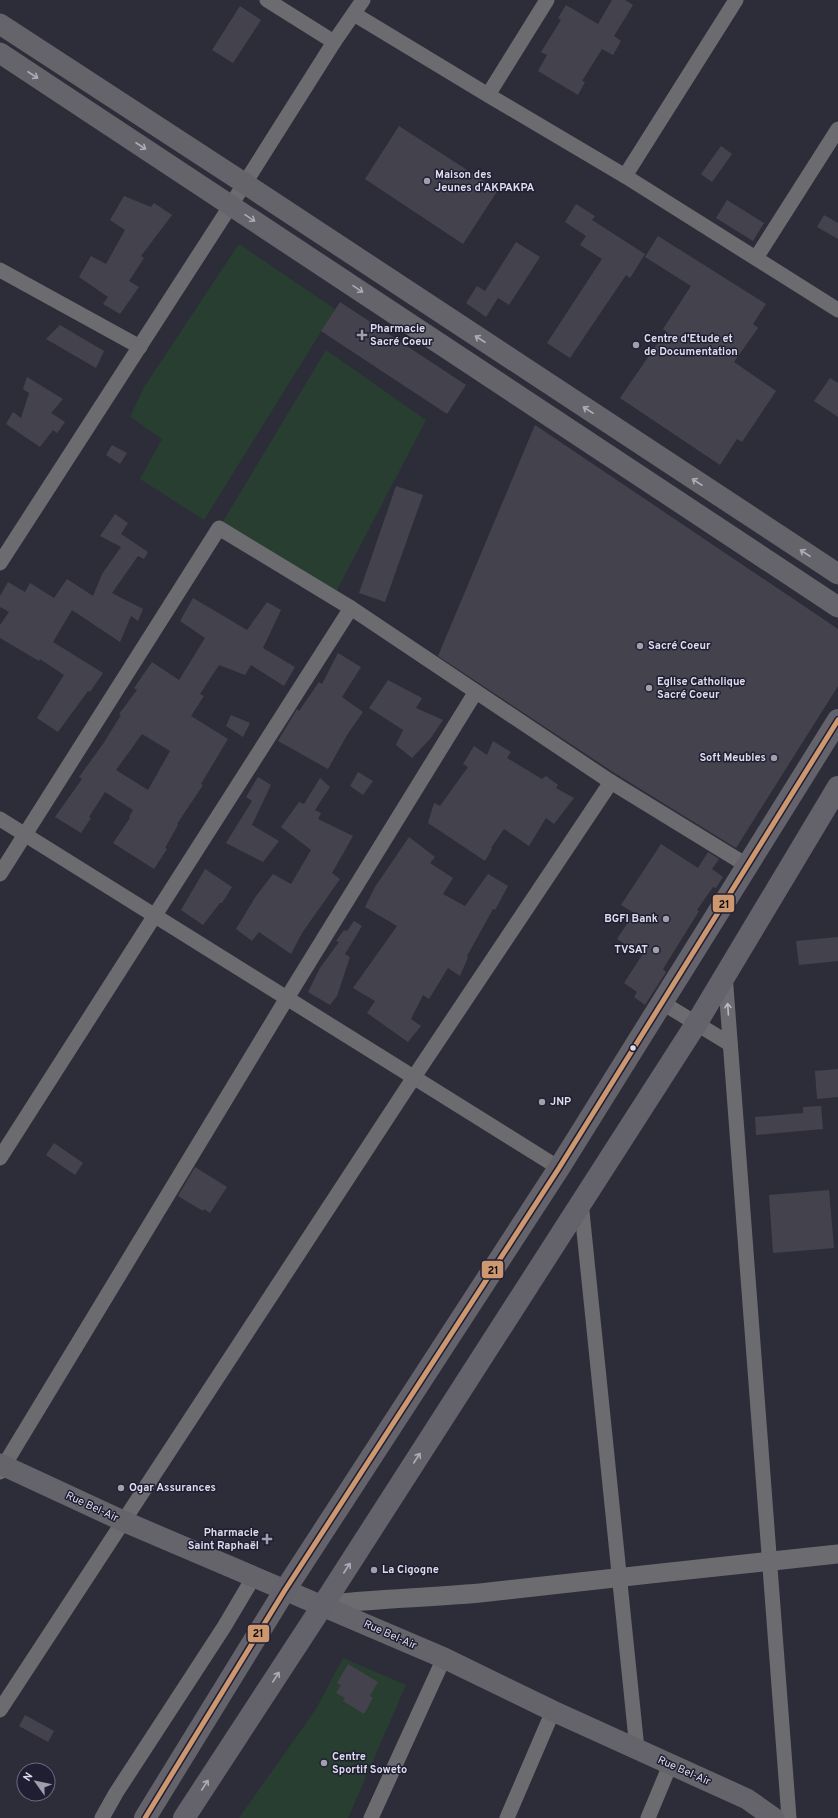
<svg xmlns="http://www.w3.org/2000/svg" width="838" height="1818" font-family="Overpass,sans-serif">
<rect width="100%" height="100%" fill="#2d2d39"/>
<g fill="#273e30">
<polygon points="239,244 335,309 204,520 140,479 162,439 130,417 144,387"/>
<polygon points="326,350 426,420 336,592 219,528"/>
<polygon points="343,1658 406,1685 348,1818 239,1818 316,1709"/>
</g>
<g fill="#44424d" fill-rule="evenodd">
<polygon points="612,0 625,0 633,5 614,36 621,41 613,55 602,49 582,81 585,82 578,95 538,71 547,55 541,52 561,20 558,18 566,5 598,24"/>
<polygon points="240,6 261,20 233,63 212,50"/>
<polygon points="399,126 498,190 463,244 365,179"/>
<polygon points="721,146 732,154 712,182 701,174"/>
<polygon points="124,196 151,207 154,203 172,215 141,256 144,258 129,281 139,287 120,314 103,304 108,297 79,277 91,256 106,264 125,230 110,220"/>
<polygon points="727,200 764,223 753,241 716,218"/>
<polygon points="576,204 595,216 592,220 645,254 630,278 626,275 570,358 547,343 602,259 580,245 586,236 565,222"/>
<polygon points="824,215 838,223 838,239 817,227"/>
<polygon points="658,236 766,304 753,324 758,328 734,362 776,391 742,442 737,439 720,465 620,398 666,331 663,329 691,286 645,257"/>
<polygon points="516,242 540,257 509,305 498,298 486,317 466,303 477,286 485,291"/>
<polygon points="340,302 466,385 447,414 321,331"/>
<polygon points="60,325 104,351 96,368 46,339"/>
<polygon points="27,377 63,399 51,413 65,422 57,433 53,430 40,447 6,424 13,412 21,418 29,393 23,389"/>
<polygon points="830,378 838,383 838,417 814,401"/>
<polygon points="535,425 838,629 838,686 736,848 616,774 438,656"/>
<polygon points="112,445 127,453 120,464 106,455"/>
<polygon points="396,486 423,495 385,602 359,593"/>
<polygon points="115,514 128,523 121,534 148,552 144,559 138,556 112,593 143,609 138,621 131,616 120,642 72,610 53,642 103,673 90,692 88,691 58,732 37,718 64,675 40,659 39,661 0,638 0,625 9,612 0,607 0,596 8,582 25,592 30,583 54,598 67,579 93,596 102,574 121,547 100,536"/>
<path d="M193 598 247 630 267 602 281 610 263 648 295 667 284 686 251 665 245 675 219 665 200 694 204 696 191 716 228 739 201 784 203 785 177 824 178 825 165 848 167 849 154 869 113 843 130 818 129 817 133 810 105 792 89 817 91 818 81 833 55 817 82 779 79 777 103 744 121 715 119 714 137 690 134 688 152 662 179 680 205 638 180 621ZM142 734 170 751 148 790 116 770Z"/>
<polygon points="338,653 361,667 342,697 363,712 347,735 328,769 278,741 297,709 299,711 319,682 322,684"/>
<polygon points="388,680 422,698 416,708 443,720 430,739 412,758 396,745 403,730 369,708"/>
<polygon points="231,715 250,723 243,737 226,726"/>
<polygon points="493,741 511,752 507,758 542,779 546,776 558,785 556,788 574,798 554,824 546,818 529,846 504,829 491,848 492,849 485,861 428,823 434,803 440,806 468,767 463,764 474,746 487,755"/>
<polygon points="358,772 373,781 363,795 350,786"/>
<polygon points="258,777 271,785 252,825 279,841 263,862 226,843 252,801 246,797"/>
<polygon points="320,778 330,787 315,810 321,813 318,819 353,836 332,873 340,879 302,933 291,954 259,932 252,941 236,929 256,896 273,874 291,884 311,850 281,827 299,802 304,804"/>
<polygon points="409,837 435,857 430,863 453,878 443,894 465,906 488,874 508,886 495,910 493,909 467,956 468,957 460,976 448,968 429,999 423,995 411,1019 421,1026 408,1042 367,1013 375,1001 353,988 397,926 365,907 375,887"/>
<polygon points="661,844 698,868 708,852 719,859 712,869 723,877 716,888 713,887 697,910 699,911 663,969 666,972 645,1005 634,997 637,992 624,983 642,955 617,939 634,913 621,905"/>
<polygon points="205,869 232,887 222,903 220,903 203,925 181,910"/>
<polygon points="354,921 362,926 345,954 350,957 337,996 330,1005 308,992 320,968 339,942 336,941 344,930 347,931"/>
<polygon points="838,937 838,961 799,965 796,941"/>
<polygon points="838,1069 838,1097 817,1099 815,1071"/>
<polygon points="821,1106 823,1129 756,1135 755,1117 803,1113 803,1107"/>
<polygon points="54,1143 83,1163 75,1175 46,1155"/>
<polygon points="195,1167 227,1187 210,1213 204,1209 203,1211 178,1196"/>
<polygon points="829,1190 834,1248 773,1253 769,1195"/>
<polygon points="348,1664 378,1682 370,1696 373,1698 364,1714 343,1701 345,1698 336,1693 341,1685 337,1683"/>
<polygon points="25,1715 54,1731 48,1742 19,1726"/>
</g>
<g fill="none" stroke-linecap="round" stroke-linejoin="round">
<g stroke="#6c6b6f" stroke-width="15">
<polyline points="267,0 334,42"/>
<polyline points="354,14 488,95 625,176 838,310"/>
<polyline points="488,95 547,0"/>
<polyline points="625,176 736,0"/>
<polyline points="756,258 838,129"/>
<polyline points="0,270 140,347"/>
<polyline points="0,563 231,205 334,42 363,0"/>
<polyline points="0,819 559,1168"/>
<polyline points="0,874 219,528 351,608 611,782 748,866"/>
<polyline points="725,974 789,1818"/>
<polyline points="661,1002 730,1044"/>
<polyline points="0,1158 351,608"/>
<polyline points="581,1202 637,1749"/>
<polyline points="0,1472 287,998 475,693"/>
<polyline points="0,1710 414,1077 611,782"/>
<polyline points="102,1818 116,1793 224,1627 253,1578"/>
<polyline points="371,1818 444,1658"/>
<polyline points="507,1818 553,1711"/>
<polyline points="648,1818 670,1765"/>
</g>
<path stroke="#6c6b6f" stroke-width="19" d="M323 1605C378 1598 434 1598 489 1592 605 1579 722 1566 838 1554"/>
<g stroke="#65646b" stroke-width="21">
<polyline points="0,24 244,183 838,574"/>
<polyline points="0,53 838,607"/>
<polyline points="0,1464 123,1521 444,1658 553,1711 747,1799 774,1818"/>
</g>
<g stroke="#64636b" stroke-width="22">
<polyline points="145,1818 285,1590 559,1168 838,720"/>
<polyline points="184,1818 323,1605 696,1024 838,787"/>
</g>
<defs>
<polyline id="bus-1" points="145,1818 285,1590 559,1168 838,720"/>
</defs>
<use href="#bus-1" stroke="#1f1e33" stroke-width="8"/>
<use href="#bus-1" stroke="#cd976f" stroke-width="5"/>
</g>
<defs><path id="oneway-shaft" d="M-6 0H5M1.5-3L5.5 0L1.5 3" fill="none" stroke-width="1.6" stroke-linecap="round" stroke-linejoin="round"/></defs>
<g stroke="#acacb8">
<use href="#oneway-shaft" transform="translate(33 75) rotate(33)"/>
<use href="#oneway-shaft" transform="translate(141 146) rotate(33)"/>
<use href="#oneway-shaft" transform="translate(250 218) rotate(34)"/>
<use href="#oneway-shaft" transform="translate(358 289) rotate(34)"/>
<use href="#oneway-shaft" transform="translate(480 339) rotate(-147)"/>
<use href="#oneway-shaft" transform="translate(588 410) rotate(-147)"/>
<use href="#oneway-shaft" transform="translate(697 482) rotate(-147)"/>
<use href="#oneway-shaft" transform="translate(805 553) rotate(-147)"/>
<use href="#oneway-shaft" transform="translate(417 1458) rotate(-57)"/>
<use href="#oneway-shaft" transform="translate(347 1568) rotate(-57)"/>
<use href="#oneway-shaft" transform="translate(276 1677) rotate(-57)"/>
<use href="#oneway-shaft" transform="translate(205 1785) rotate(-57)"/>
</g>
<use stroke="#babac6" href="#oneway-shaft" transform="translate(728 1009) rotate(-94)"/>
<g fill="#9f9fad" stroke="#1f1e33" stroke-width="1.5">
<circle cx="427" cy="181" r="4"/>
<path d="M360 329h4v4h4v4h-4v4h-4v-4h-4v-4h4z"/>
<circle cx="636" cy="345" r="4"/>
<circle cx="640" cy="646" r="4"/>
<circle cx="649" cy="688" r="4"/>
<circle cx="774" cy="758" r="4"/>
<circle cx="666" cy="919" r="4"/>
<circle cx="656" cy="950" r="4"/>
<circle cx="542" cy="1102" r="4"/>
<circle cx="121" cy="1488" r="4"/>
<path d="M265 1533h4v4h4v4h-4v4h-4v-4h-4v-4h4z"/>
<circle cx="374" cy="1570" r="4"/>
<circle cx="324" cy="1763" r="4"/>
</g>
<circle fill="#dcdceb" stroke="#1f1e33" stroke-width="1.5" cx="633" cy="1048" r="3.5"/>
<g text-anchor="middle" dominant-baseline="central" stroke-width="3" stroke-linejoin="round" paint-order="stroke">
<g font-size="11" font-weight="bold" fill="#dcdceb" stroke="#1f1e33" text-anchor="start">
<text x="435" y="175">Maison des<tspan x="435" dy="13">Jeunes d'AKPAKPA</tspan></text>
<text x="370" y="329">Pharmacie<tspan x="370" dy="13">Sacré Coeur</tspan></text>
<text x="644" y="339">Centre d'Etude et<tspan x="644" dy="13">de Documentation</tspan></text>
<text x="648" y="646">Sacré Coeur</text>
<text x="657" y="682">Eglise Catholique<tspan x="657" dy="13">Sacré Coeur</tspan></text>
<text x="766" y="758" text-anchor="end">Soft Meubles</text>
<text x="658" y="919" text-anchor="end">BGFI Bank</text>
<text x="648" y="950" text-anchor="end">TVSAT</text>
<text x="550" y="1102">JNP</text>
<text x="129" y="1488">Ogar Assurances</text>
<text x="259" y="1533" text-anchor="end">Pharmacie<tspan x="259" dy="13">Saint Raphaël</tspan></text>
<text x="382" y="1570">La Cigogne</text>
<text x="332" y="1757">Centre<tspan x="332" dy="13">Sportif Soweto</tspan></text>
</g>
<g font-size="11" fill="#dcdceb" stroke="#1f1e33">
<text transform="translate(92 1507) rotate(25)">Rue Bel-Air</text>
<text transform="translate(390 1635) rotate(24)">Rue Bel-Air</text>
<text transform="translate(684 1771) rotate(24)">Rue Bel-Air</text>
</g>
</g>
<g stroke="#1f1e33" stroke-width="1.5">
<rect x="712" y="894" width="23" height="19" rx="4" fill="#cd976f"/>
<rect x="481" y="1260" width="23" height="19" rx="4" fill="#cd976f"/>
<rect x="247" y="1624" width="23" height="19" rx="4" fill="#cd976f"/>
</g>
<g font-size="11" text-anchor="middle" font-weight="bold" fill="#111">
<text x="724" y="908">21</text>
<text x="493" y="1274">21</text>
<text x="258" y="1637">21</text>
</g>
<g transform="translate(36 1782) rotate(303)"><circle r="19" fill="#1f1e33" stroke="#6b6a7d"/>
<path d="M0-3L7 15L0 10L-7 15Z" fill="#9f9fad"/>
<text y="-6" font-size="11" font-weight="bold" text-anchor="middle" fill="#dcdceb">N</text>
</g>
</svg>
